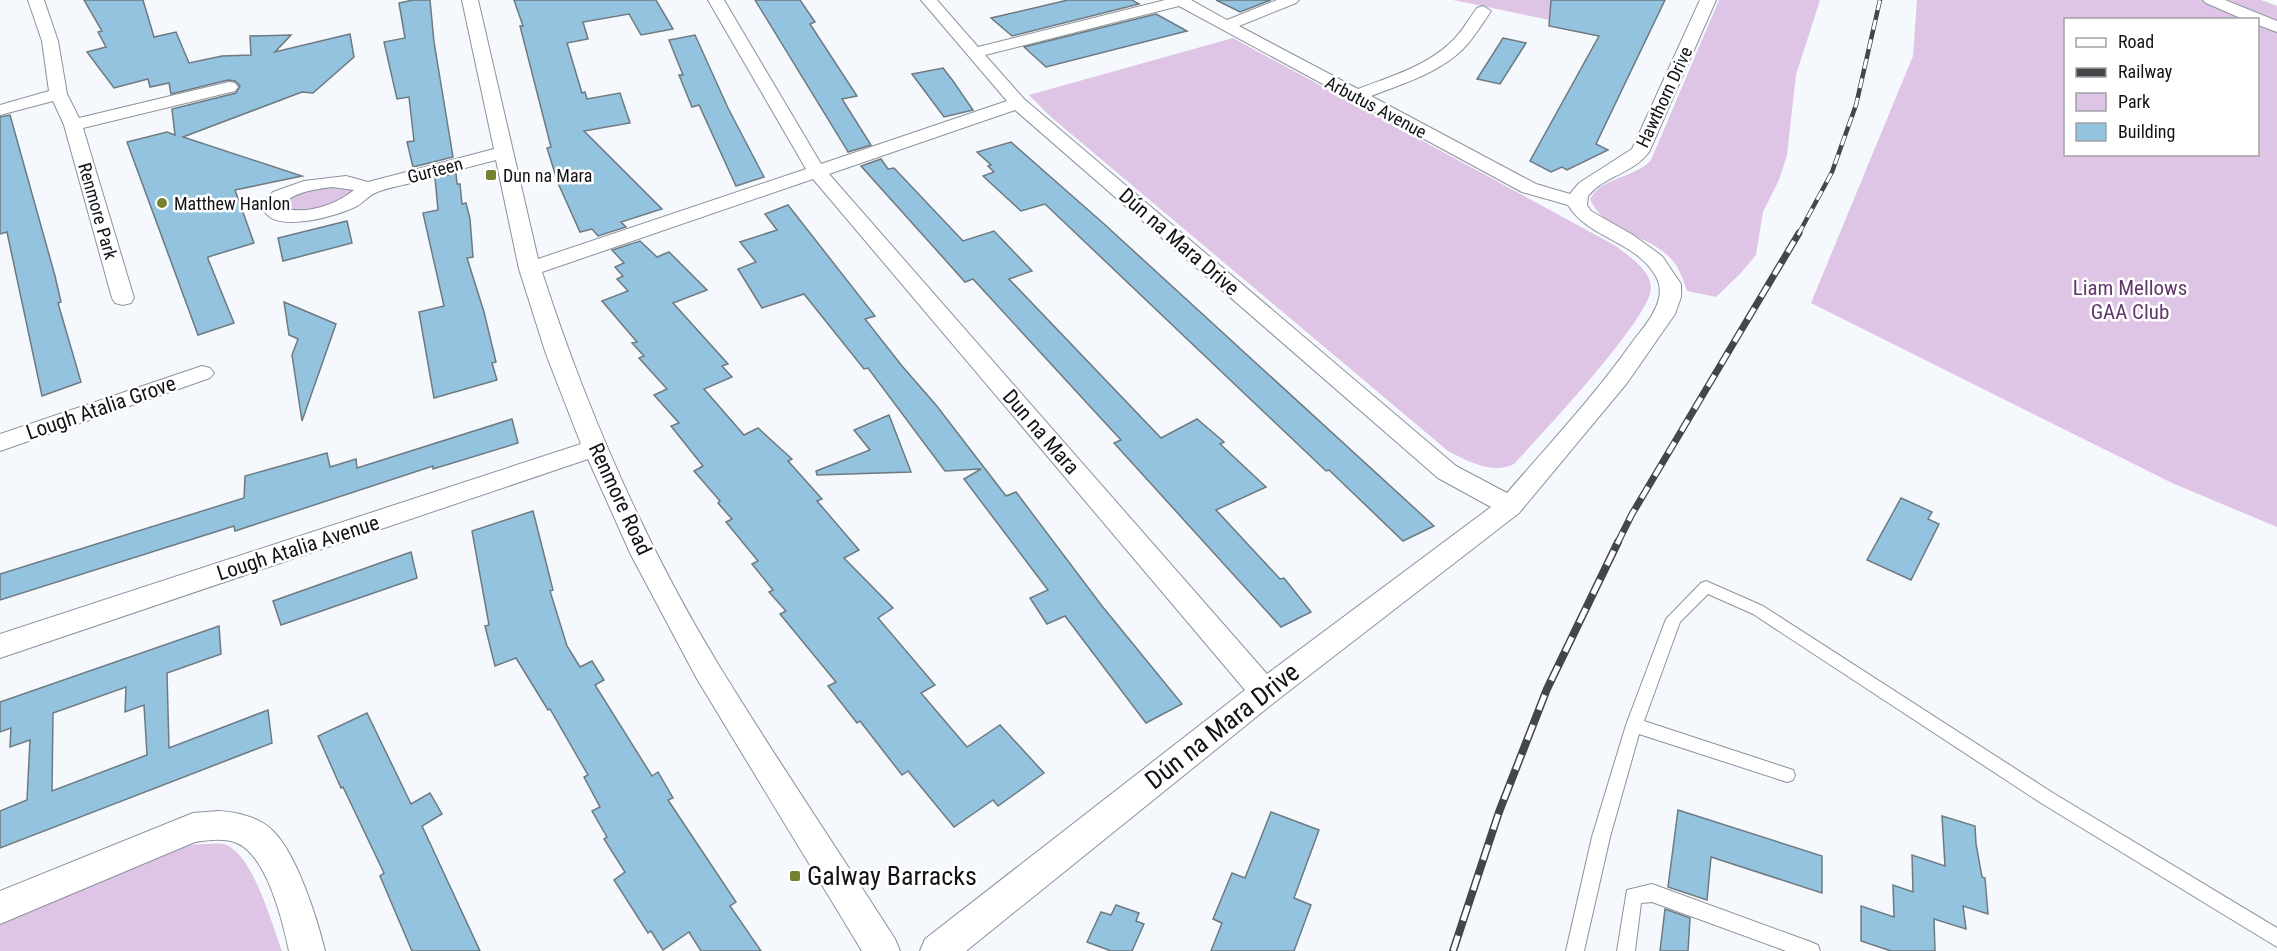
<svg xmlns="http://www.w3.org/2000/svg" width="2277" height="951" font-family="'Roboto Condensed',sans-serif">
<rect width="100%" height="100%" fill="#f5f8fd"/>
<g fill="#dfc5e5" fill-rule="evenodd">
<polygon points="1453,0 1584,0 1569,24"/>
<path d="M1719 0H1820L1796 75 1787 155 1779 180 1763 212 1756 255 1740 274 1716 297 1687 291C1684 282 1681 273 1676 265 1655 234 1604 234 1590 199 1602 177 1635 178 1651 160Z"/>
<path d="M1917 0H2261L2277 6V527L2172 483 1811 303 1913 56ZM2066 20H2258V154H2066Z"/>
<path d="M1233 38 1616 246C1628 256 1650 269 1651 287 1653 316 1538 438 1514 464 1493 475 1467 461 1448 451L1051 117 1029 95Z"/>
<path d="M336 185 355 189 336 204 300 212 283 211V202C298 190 318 188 336 185Z"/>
<path d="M205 844C210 844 219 843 224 844 253 853 272 925 282 951H0V921L182 845Z"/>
</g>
<g fill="#93c3de" stroke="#6e7a81" stroke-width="1.5" fill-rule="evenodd">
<polygon points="84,0 143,0 154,37 176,32 189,63 222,56 251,55 250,36 291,35 275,52 350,34 354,57 313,93 302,92 183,137 302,176 235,190 254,243 208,257 208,259 234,323 198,335 127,142 167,132 175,135 172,109 236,93 240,86 235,81 228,80 171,94 169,83 150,87 148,79 114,88 87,52 106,47 98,32 102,31"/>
<polygon points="413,0 430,0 434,42 453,157 413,167 407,142 414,141 409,97 397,99 384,42 405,38 399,3"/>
<polygon points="514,0 656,0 673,29 641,35 629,14 583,22 588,39 567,43 582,93 585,92 587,99 620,93 630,123 584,131 662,209 621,222 626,227 598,236 592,229 580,232 558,183 547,148 551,147 520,26 523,26"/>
<polygon points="755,0 800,0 815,22 810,24 857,96 842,99 871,145 848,152 847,150"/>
<polygon points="1068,0 1132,0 1139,4 1012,36 991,18"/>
<polygon points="1216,0 1271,0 1240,12"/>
<polygon points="1551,0 1665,0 1596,144 1608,150 1567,170 1562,167 1551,172 1530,161 1599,36 1549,26"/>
<polygon points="1156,14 1187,31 1046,67 1024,47"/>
<polygon points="695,35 728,108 764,177 736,186 699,105 692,107 679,75 683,75 669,40"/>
<polygon points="1503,38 1526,43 1500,84 1477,79"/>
<polygon points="943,68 953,81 973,110 944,117 912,74"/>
<polygon points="10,115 55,276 61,302 58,303 81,382 42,396 7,232 0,234 0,117"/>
<polygon points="1011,142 1103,223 1434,526 1403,541 1329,470 1326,471 1045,204 1021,211 983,176 994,172 988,166 991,165 977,152"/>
<polygon points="881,159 888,169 894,168 963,241 994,231 1032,271 1009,279 1161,438 1197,419 1224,442 1220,444 1266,487 1216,510 1280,579 1284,578 1311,612 1281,627 1114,443 1121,440 1097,414 973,279 965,282 861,166"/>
<polygon points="456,173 457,184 460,184 462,204 466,203 470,219 473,257 467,258 484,312 496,362 492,363 497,380 434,398 419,312 444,306 423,213 438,210 435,178"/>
<polygon points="788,205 875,316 865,319 902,366 936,405 1006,496 1016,492 1102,606 1182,704 1146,723 1065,616 1047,624 1030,598 1048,590 964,479 981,469 945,471 868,368 864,369 804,294 762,308 738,269 756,262 740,242 777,230 765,214"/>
<polygon points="347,221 352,243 283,261 278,238"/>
<polygon points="640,241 657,257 669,252 707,290 673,303 728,364 722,366 732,377 704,389 744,435 758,428 792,459 788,461 822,499 817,501 859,550 844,558 893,608 878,618 935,685 921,693 967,747 1000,725 1044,773 998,806 993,800 954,827 908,771 902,775 860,721 857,723 828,686 836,682 780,614 786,611 769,592 773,590 752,564 758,561 726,522 732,519 718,503 720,501 694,471 703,466 671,426 679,423 654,395 667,389 639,358 644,356 632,343 637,342 602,301 628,291 617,279 623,276 615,267 624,263 612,250"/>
<polygon points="284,302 336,324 302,421 292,355 298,339 289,335"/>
<polygon points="889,415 911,472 817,475 816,471 870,450 854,430"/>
<polygon points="512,419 518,443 433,469 433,466 235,531 234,526 0,600 0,574 244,498 245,476 327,453 330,467 356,459 357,468"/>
<polygon points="1901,498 1932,512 1928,519 1939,524 1911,580 1867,560"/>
<polygon points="533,511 553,590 550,591 567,646 580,667 592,661 604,680 595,685 652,776 658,772 673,798 668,800 736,902 730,906 761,951 701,951 689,932 663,950 651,931 648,933 614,880 625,872 604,839 607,837 592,811 600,807 584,777 588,775 550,709 548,710 516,658 495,666 485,626 489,625 472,531"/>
<polygon points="411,552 417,578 281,625 273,601"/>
<path d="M219 626 221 654 167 673 169 748 268 710 272 743 0 848V811L27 800 30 740 10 747 11 728 0 732V702ZM126 687 125 712 144 705 147 755 52 791 53 713Z"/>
<polygon points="367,713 411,804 430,793 442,814 422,826 480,951 412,951 380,876 384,873 343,787 341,788 318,736"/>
<polygon points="1678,810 1822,856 1822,893 1711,857 1707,900 1668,887"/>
<polygon points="1271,812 1319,830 1294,898 1311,905 1294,951 1211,951 1222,923 1213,919 1232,873 1245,878"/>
<polygon points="1942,816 1975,826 1976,844 1982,877 1985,878 1988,914 1963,906 1966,929 1934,919 1935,951 1891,951 1861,941 1861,906 1894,917 1893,885 1913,892 1912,855 1945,866"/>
<polygon points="1116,905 1139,913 1136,921 1144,924 1132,951 1111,951 1087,942 1101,912 1111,915"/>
<polygon points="1665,909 1690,918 1688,951 1660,951"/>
</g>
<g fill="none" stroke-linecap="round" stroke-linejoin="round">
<defs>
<g id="lane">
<polygon points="1706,581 1763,606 2053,793 2277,928 2277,947 2041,803 1753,614 1708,594 1680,622 1644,721 1787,768 1793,770 1795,775 1793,780 1787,782 1639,734 1610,837 1584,951 1566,951 1592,837 1626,725 1666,619 1701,583"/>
<polygon points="1652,884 1811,942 1818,945 1820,951 1786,951 1652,902 1641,903 1635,951 1617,951 1627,890"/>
</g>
<g id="street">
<polygon points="28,0 44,0 58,41 67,94 79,118 229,82 235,83 238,87 235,91 83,128 134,298 131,303 123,305 115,303 112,298 64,125 53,101 0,115 0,105 49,91 42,41"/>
<path d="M462 0H478L538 259 806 169 708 0H724L821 164 1007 101 921 0H937L978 47 1165 0H1191L1227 20 1277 0H1299L1296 3 1239 26 1358 89C1389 77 1424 67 1449 44 1461 34 1468 20 1477 8L1483 6 1491 11C1482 24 1474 38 1463 49 1439 73 1402 84 1371 96L1536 184 1570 194 1579 183 1632 149 1700 0H1716L1649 152C1634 173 1604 176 1588 196L1587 205 1591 211 1633 235 1662 256 1681 284V297L1675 314 1627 383 1519 513 1276 701 966 951H920L925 939 1245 690 813 179 542 272C586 408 644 542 718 664 775 757 836 847 895 939L900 951H862L697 679 631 555 588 459 0 658V634L581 444 546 354 519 269 496 160C468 167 439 175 411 183 399 186 386 188 375 193 368 196 363 203 357 206 338 216 263 238 263 203L273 192 304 181 346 176 368 182 494 149ZM1179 6 1522 192 1568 205C1587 237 1633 241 1653 272 1659 280 1661 289 1659 298 1655 315 1643 328 1633 341 1595 395 1550 443 1507 493L1456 466 1024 99 985 55ZM1015 110 1438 478 1491 507 1267 674 829 174ZM332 187 354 190C336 205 306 215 283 208 287 192 318 189 332 187Z"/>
<polygon points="2203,0 2225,0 2277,21 2277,32 2258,25 2258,20 2245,20 2206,3"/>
<polygon points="202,366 210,368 214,373 210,378 0,451 0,434"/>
<path d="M219 811C236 812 258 817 271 829 296 851 317 918 325 951H289C283 922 267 856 237 843 225 838 209 840 195 842L0 924V891L193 813Z"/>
</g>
</defs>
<use href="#lane" stroke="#8c929d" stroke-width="2"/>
<use href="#street" stroke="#8c929d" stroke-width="2"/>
<use href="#lane" fill="#fff" fill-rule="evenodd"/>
<use href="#street" fill="#fff" fill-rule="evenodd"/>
<defs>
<polyline id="rail-far2" points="1798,235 1832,172 1856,105 1880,0"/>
<polyline id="rail-far1" points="1617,544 1632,514 1799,233"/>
<polyline id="rail" points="1453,951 1499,812 1547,689 1618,542"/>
</defs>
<use href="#rail-far2" stroke="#44464a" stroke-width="4.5"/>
<use href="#rail-far1" stroke="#44464a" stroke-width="7"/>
<use href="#rail" stroke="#44464a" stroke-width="8"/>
<use href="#rail-far2" stroke="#fff" stroke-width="3" stroke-dasharray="10" stroke-linecap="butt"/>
<use href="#rail-far1" stroke="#fff" stroke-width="4.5" stroke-dasharray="13" stroke-linecap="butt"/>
<use href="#rail" stroke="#fff" stroke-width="5" stroke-dasharray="16" stroke-linecap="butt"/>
</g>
<g fill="#75822f" stroke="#fff" stroke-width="2">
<rect x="485" y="169" width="12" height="12" rx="3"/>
<circle cx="162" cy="203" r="6"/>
<rect x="789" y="870" width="12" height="12" rx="3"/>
</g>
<g text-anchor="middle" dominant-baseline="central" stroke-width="5" stroke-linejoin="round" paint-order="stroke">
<g font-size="18" fill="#111317" stroke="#fff">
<text transform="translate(1664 97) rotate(-65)">Hawthorn Drive</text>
<text transform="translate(1376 107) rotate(28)">Arbutus Avenue</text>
<text transform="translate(435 170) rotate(-15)">Gurteen</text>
<text transform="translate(98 211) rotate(74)">Renmore Park</text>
</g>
<g font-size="18" fill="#111317" stroke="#fff" text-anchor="start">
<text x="503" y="175">Dun na Mara</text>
<text x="174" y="203">Matthew Hanlon</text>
</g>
<g font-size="21" fill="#111317" stroke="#fff">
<text transform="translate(1179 242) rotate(41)">Dún na Mara Drive</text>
<text transform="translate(101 408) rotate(-19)">Lough Atalia Grove</text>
<text transform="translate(1041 432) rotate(49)">Dun na Mara</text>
<text transform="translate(620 499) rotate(65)">Renmore Road</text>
<text transform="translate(298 548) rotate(-18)">Lough Atalia Avenue</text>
</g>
<g font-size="21" fill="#603769" stroke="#fff">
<text x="2130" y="288">Liam Mellows<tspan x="2130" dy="24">GAA Club</tspan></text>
</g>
<g font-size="26" fill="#111317" stroke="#fff">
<text transform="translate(1222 726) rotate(-38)">Dún na Mara Drive</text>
</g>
<g font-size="26" fill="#111317" stroke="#fff" text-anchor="start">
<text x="807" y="876">Galway Barracks</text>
</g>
</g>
<rect x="2064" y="18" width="195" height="138" fill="#ffffff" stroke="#a0a1a2" stroke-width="1.5"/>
<rect x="2076" y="38" width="30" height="9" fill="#ffffff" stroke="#a0a1a2" stroke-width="1.5"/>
<text x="2118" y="48" font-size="18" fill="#111317">Road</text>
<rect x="2076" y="68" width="30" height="9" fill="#44464a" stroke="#a0a1a2" stroke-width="1.5"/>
<text x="2118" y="78" font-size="18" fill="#111317">Railway</text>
<rect x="2076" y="93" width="30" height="18" fill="#dfc5e5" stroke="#a0a1a2" stroke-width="1.5"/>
<text x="2118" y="108" font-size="18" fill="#111317">Park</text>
<rect x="2076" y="123" width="30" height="18" fill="#93c3de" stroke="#a0a1a2" stroke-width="1.5"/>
<text x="2118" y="138" font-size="18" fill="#111317">Building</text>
</svg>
